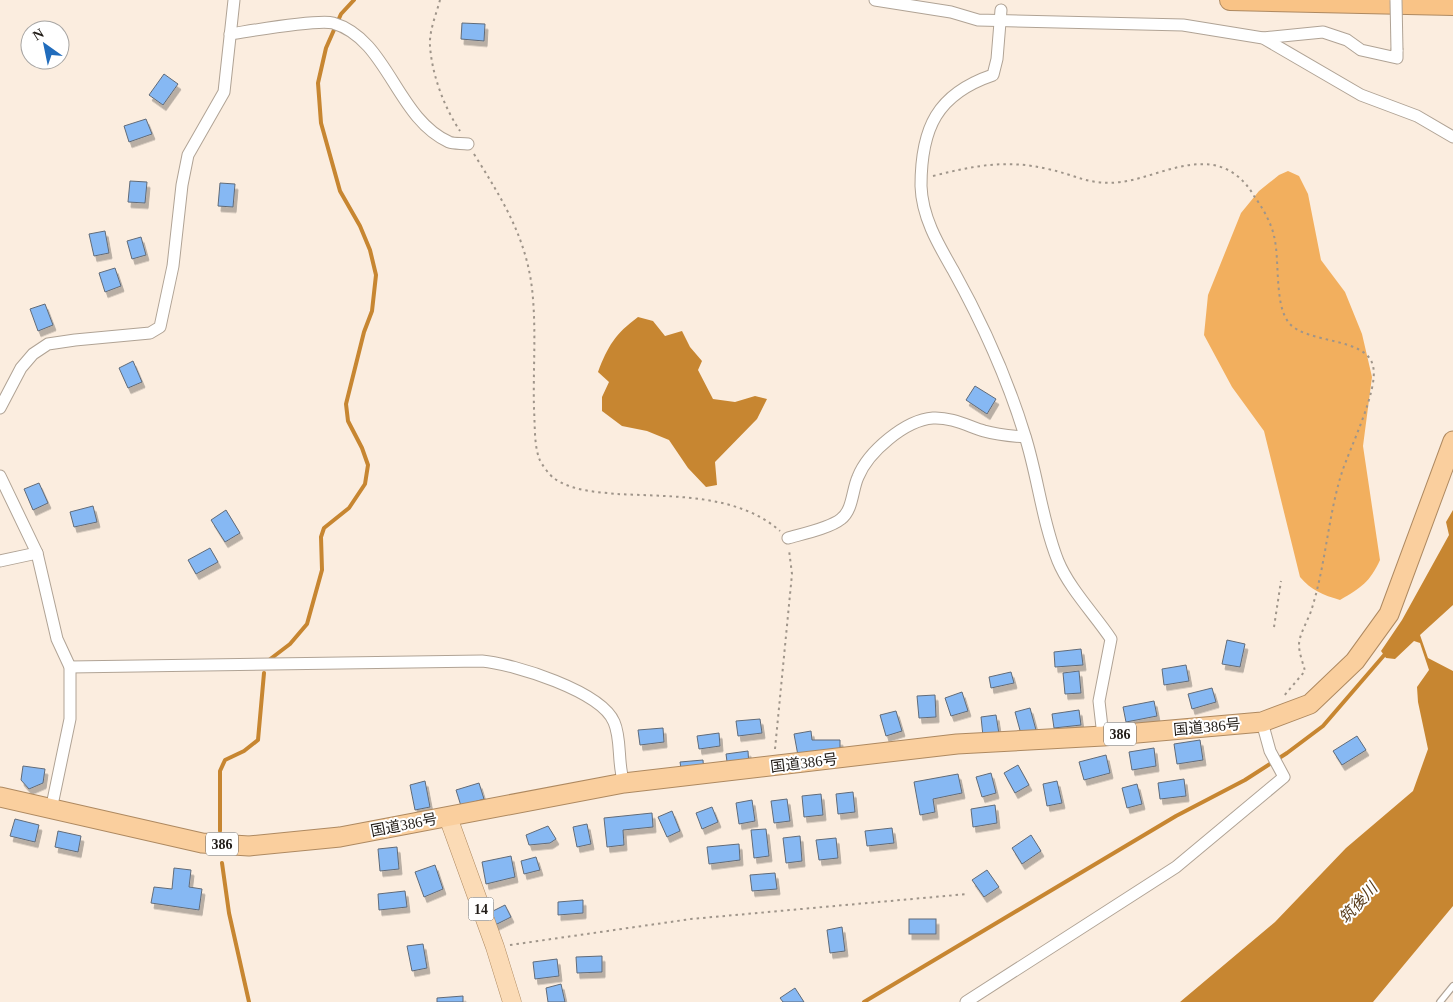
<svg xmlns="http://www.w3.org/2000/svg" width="1453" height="1002" font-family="'Times New Roman','Noto Sans JP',serif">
<defs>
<filter id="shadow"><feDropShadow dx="3" dy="5.5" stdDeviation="0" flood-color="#0004"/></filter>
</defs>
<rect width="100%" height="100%" fill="#fbeddf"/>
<path fill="#f2af5e" d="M1288 171 1299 176 1308 194 1321 260 1345 292 1362 334 1372 377 1363 446 1380 560C1370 582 1361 588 1340 600 1323 595 1311 590 1300 577L1264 431 1232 387 1204 335 1208 295 1241 213 1259 191 1279 175Z"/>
<g fill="#c78631">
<path d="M638 317 653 321 665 336 682 331 690 347 702 361 698 370 713 399 735 402 755 396 767 399 757 419 715 462 717 485 706 487 688 468 669 440 647 431 622 426 602 411V397L609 382 598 372C608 346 615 334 638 317Z"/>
<polygon points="1453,510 1453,605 1420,635 1428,658 1453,671 1453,906 1373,1002 1180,1002 1275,922 1346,848 1413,791 1428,749 1418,702 1417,687 1429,670 1420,643 1414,641 1395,659 1386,658 1381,651 1402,620 1449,535 1446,522"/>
</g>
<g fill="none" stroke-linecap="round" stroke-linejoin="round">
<g stroke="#c78631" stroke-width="4">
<polyline points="269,660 290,644 307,624 322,570 321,537 324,528 349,508 365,484 368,465 362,448 348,421 346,404 364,332 372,311 376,275 370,250 360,226 340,191 321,123 318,83 326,48 341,14 354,0"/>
<polyline points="220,831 220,771 225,760 244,751 258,740 264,673"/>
<polyline points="222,863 229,913 249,1002"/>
<polyline points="864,1002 1176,816 1245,780 1287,753 1323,726 1386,653"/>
</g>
</g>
<g fill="#86b8f3" stroke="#616b78" filter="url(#shadow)">
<polygon points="462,23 485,24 484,41 461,39"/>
<polygon points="164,74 178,84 163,105 149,95"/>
<polygon points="146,119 152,134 129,142 124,126"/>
<polygon points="130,181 147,182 145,203 128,202"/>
<polygon points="220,183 235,184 233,207 218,206"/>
<polygon points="105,231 109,253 94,256 89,234"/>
<polygon points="141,237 146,255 132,259 127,241"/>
<polygon points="115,268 121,286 105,292 99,273"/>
<polygon points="45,304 53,325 38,331 30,309"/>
<polygon points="133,361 142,382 128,388 119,368"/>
<polygon points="975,386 996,399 987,414 966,400"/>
<polygon points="39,483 48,503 33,510 24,489"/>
<polygon points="93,506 97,522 74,527 70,512"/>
<polygon points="226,510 240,533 225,542 211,520"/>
<polygon points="210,548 218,562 196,574 188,560"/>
<polygon points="1227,640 1245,644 1240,667 1222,664"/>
<polygon points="1081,649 1083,665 1055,667 1054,652"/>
<polygon points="1186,665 1189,681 1164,685 1162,669"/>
<polygon points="1079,671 1081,693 1065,694 1063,673"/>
<polygon points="1011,672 1014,683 991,688 989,677"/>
<polygon points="1212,688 1216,702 1192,709 1188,694"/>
<polygon points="962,692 968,711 951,716 945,698"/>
<polygon points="935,695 936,717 919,718 917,696"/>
<polygon points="1154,701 1157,716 1126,722 1123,707"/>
<polygon points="1030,708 1036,730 1021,734 1015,712"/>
<polygon points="1079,710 1081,725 1054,728 1052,714"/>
<polygon points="896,711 902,731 886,736 880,715"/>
<polygon points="996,715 999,734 983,736 981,717"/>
<polygon points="760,719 762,733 738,736 736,721"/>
<polygon points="663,728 664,742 640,745 638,730"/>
<polygon points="811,731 812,740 840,740 840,757 799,761 794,734"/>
<polygon points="719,733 720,746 699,749 697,736"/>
<polygon points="1357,736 1366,750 1342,765 1333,751"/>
<polygon points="1200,740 1203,760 1177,764 1174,744"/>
<polygon points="1154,748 1156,766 1132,770 1129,752"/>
<polygon points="748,751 749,766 728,769 726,754"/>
<polygon points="1106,755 1110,773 1084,780 1079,762"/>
<polygon points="703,760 704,773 682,775 680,762"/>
<polygon points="1018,765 1029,785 1015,793 1004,773"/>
<polygon points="23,766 45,769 43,783 29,789 21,780"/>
<polygon points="991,773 996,793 982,797 976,777"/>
<polygon points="958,774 962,793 933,799 935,812 920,815 914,782"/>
<polygon points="1184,779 1186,796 1160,799 1158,783"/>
<polygon points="425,781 430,807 415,810 410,785"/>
<polygon points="1057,781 1062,803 1047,806 1043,784"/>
<polygon points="479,783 484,799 461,806 456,790"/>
<polygon points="1137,784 1142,804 1127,808 1122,788"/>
<polygon points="853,792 855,812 838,814 836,794"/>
<polygon points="821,794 823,815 804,817 802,796"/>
<polygon points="787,799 790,821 774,823 771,801"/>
<polygon points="752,800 755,821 739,824 736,803"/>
<polygon points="995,805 997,823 973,827 971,809"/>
<polygon points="712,807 718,822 702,829 696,813"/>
<polygon points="672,811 680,831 667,837 658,817"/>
<polygon points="652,813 653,827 623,830 624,845 607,847 604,818"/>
<polygon points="15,819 39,825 35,842 10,836"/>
<polygon points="587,824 591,844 577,847 573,827"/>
<polygon points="548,826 556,839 550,843 529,845 526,835"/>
<polygon points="892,828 894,843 867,846 865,831"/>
<polygon points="766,829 769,856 754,858 751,830"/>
<polygon points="58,831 81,836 78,852 55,847"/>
<polygon points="1031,835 1041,851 1022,864 1012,848"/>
<polygon points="800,836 802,861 786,863 783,838"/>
<polygon points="836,838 838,858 819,860 816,840"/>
<polygon points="739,844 740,860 709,864 707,847"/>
<polygon points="397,847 399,869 380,871 378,849"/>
<polygon points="511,856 515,877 486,884 482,862"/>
<polygon points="536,857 540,870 524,874 521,861"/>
<polygon points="435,865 443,889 424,897 415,872"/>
<polygon points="174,868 191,870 189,887 202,889 199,910 151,903 154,887 172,889"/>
<polygon points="987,870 999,887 984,897 972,880"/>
<polygon points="775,873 777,889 752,891 750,875"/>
<polygon points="405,891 407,907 379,910 378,894"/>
<polygon points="583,900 583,913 558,915 558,902"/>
<polygon points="505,905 511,917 493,926 487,914"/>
<rect x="909" y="919" width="27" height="15"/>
<polygon points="842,927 845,951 830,953 827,930"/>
<polygon points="423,944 427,968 412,971 407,946"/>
<polygon points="602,956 602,972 577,973 576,957"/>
<polygon points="557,959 559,976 535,979 533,962"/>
<polygon points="561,984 565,1002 548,1002 546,988"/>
<polygon points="795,988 804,1002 783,1002 780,998"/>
<polygon points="463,996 463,1002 437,1002 437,998"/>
</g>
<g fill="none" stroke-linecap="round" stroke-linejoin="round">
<defs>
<polyline id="service" points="1440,1002 1453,986"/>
<g id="minor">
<polyline points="875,0 951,12 978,20 1183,25 1263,38 1361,95 1417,116 1453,137"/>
<path d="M1001 10 997 59 993 75C937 94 921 128 921 186 922 217 938 244 953 270 983 324 1007 377 1025 436 1038 477 1042 521 1058 561 1069 588 1095 615 1111 639L1099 701 1103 736"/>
<path d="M230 34C250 31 317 19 333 23 388 39 396 118 449 142 454 144 462 143 468 144"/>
<polyline points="1263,38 1323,32 1347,40 1361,50 1397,58 1397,50"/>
<polyline points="0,408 21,368 33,354 48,344 75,340 150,333 160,327 173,266 182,185 188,155 224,92 234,0"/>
<polyline points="0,476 37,553 57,639 70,667 70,719 51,810"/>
<path d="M788 538C802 534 830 528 841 519 853 510 852 490 858 477 868 452 905 420 933 418 951 417 968 426 984 431 998 435 1011 436 1025 437"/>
<polyline points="0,561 37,553"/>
<path d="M70 667 482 661C514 664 601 691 614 722 622 740 617 764 624 783"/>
<polyline points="966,1002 1176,867 1284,777 1270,751 1262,722"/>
</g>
<polyline id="primary" points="448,817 495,947 512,1002"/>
<polyline id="trunk" points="0,797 202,843 249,846 340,837 624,783 957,744 1103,736 1262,722 1310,704 1355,661 1389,614 1453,441"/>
<polyline id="motorway" points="1230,0 1453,5"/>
</defs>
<use href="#service" stroke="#b0a395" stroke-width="8"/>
<use href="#minor" stroke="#b0a395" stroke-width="13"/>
<use href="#primary" stroke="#ae8960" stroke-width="19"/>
<use href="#trunk" stroke="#ae8960" stroke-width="21"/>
<use href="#motorway" stroke="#ae8960" stroke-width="22"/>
<g stroke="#9f958a" stroke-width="2" stroke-dasharray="2.5 4" stroke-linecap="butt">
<path d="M440 0C436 15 429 31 430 46 432 75 444 107 460 131"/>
<path d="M474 154C504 202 529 242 533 299 536 336 533 373 534 409 535 424 534 444 539 458 541 464 550 476 555 479 573 491 597 492 617 494 671 497 737 493 780 531"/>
<path d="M933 176C973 166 1006 159 1048 169 1076 175 1090 186 1121 182 1151 178 1182 160 1213 165 1231 168 1245 180 1254 196 1262 207 1271 222 1274 236 1280 259 1274 305 1289 323 1307 344 1367 337 1373 366 1379 389 1350 448 1342 472 1328 516 1326 563 1312 608 1309 619 1299 634 1299 645 1299 653 1303 663 1305 671L1283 697"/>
<polyline points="1274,627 1281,581"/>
<polyline points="775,749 792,574 789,550"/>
<polyline points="510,945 691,919 967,894"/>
</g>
<use href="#service" stroke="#fff" stroke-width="5.5"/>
<use href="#minor" stroke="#fff" stroke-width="11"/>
<use href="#primary" stroke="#fbdbb6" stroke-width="18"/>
<use href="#trunk" stroke="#facf9e" stroke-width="19"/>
<use href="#motorway" stroke="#f9c386" stroke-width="20"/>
<defs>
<polyline id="minor-bridge" points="1396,0 1397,50"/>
</defs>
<use href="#minor-bridge" stroke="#b0a395" stroke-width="13" stroke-linecap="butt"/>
<use href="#minor-bridge" stroke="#fff" stroke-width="11"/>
</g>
<g text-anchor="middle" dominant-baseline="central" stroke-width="4" stroke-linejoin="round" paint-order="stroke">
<g fill="#fff" stroke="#64615d" stroke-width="1">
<rect x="1104" y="722.5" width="32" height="23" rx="4"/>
<rect x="206" y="832.5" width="32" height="23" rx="4"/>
<rect x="468.5" y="897.5" width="25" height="23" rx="4"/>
</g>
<g font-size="14" font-weight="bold" fill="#221d18">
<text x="1120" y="734">386</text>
<text x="222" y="844">386</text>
<text x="481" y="909">14</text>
</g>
<g font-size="15" fill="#221d18" stroke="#fff">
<text transform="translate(1207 727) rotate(-5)">国道386号</text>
<text transform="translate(804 763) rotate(-7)">国道386号</text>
<text transform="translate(404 825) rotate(-11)">国道386号</text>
</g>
<g font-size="16" font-style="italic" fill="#583c1a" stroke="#fff">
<text transform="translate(1358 903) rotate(-48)">筑後川</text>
</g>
</g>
<g transform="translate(45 45) rotate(327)"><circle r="24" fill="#ffffff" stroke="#a7a5a3"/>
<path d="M0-4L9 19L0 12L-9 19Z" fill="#216cbc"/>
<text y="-8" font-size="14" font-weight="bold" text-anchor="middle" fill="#221d18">N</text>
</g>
</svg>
